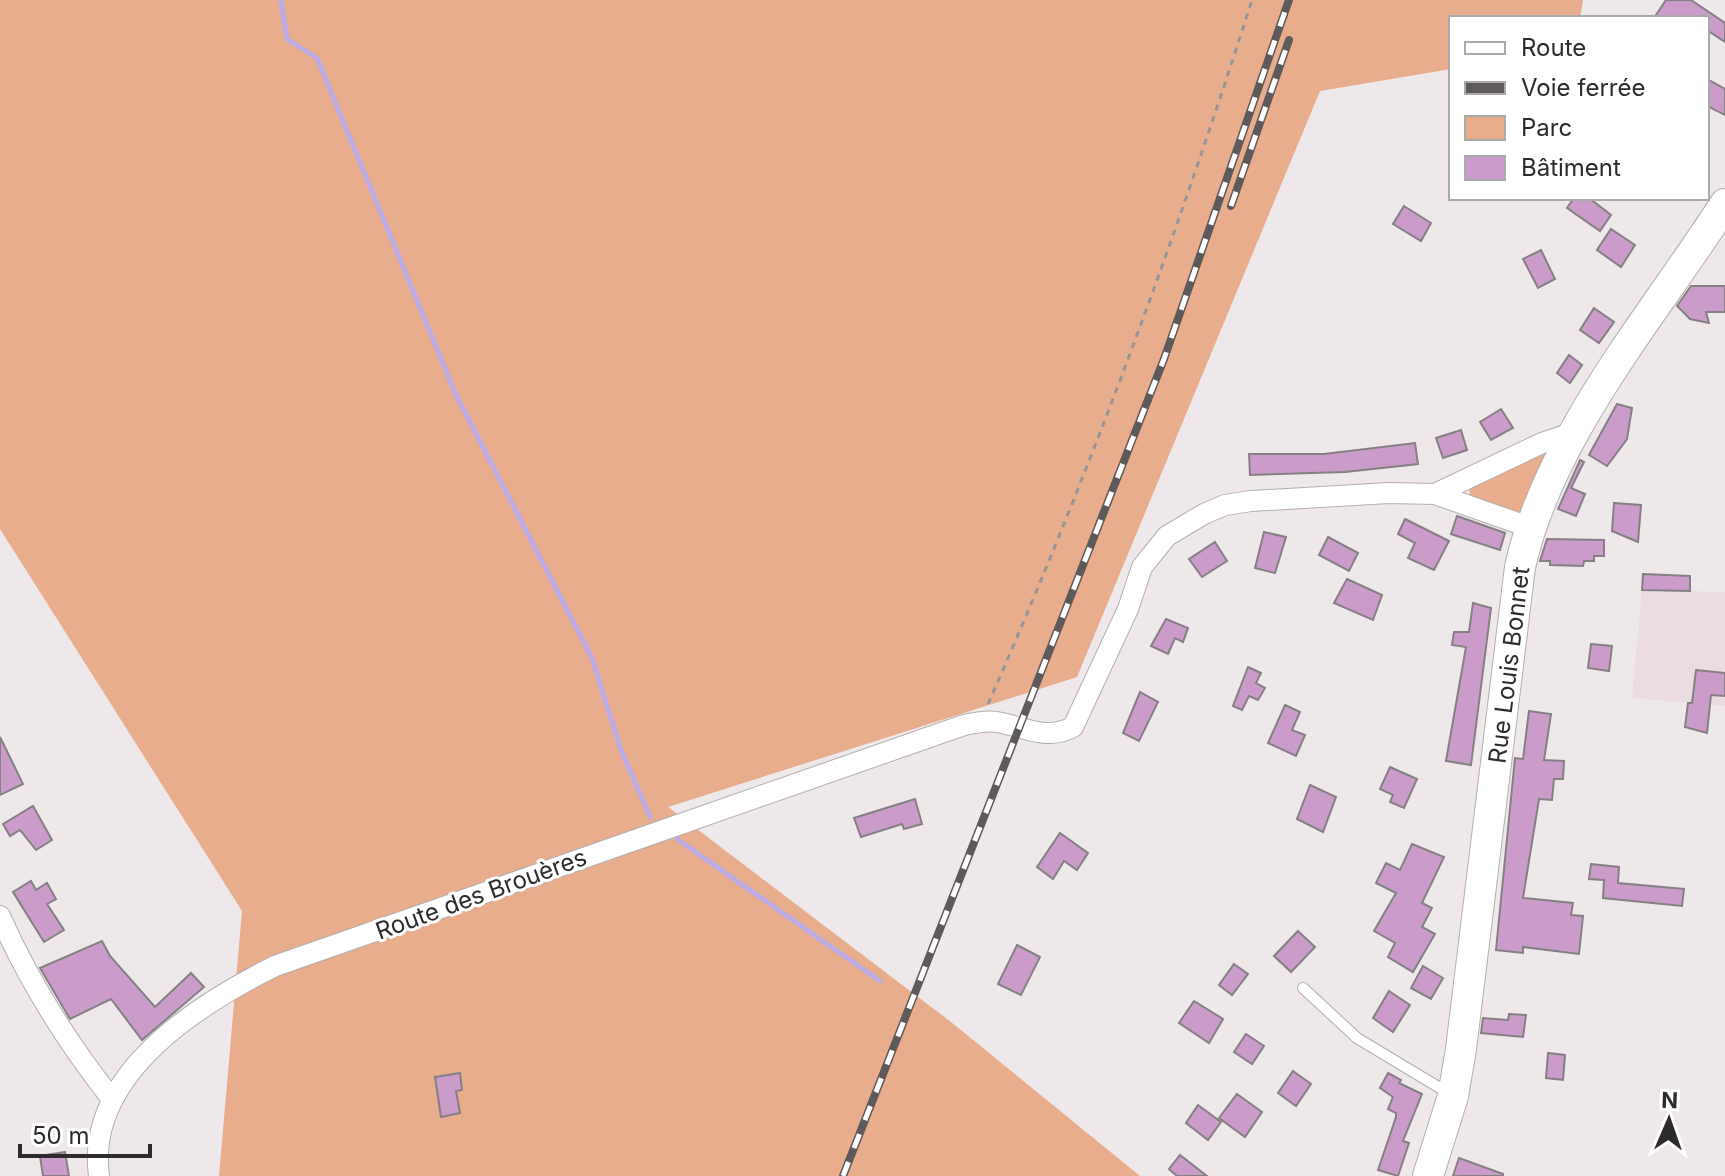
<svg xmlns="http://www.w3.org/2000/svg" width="1725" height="1176" font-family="Inter,sans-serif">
<rect width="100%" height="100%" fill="#eee8ea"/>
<polygon fill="#ebdce1" points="1642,590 1725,592 1725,706 1632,698"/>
<g fill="#e7ad8c">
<polygon points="0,0 1583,0 1580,18 1451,18 1451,69 1320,91 1077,677 668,807 951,1022 1140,1176 219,1176 242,911 0,529"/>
<polygon points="1545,453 1549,456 1522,513 1470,497 1469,487"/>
</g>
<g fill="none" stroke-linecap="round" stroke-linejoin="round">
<g stroke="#bcabe5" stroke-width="5">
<polyline points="281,0 287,39 317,58 456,395 592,658 621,750 650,817"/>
<polyline points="677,839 880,981"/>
</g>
</g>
<g fill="#cb9cca" stroke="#848084" stroke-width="2">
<polygon points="1666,0 1691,0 1725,23 1725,42 1707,30 1707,18 1654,18"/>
<polygon points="1707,79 1725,89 1725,115 1707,106"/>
<polygon points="1574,198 1589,198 1611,215 1600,231 1567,208"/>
<polygon points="1404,206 1431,223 1421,241 1393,224"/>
<polygon points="1611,229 1635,245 1621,267 1597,250"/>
<polygon points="1541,250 1555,279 1538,288 1523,259"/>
<polygon points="1691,286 1725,286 1725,312 1706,312 1709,323 1690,319 1677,306"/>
<polygon points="1594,308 1614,322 1599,343 1580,330"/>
<polygon points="1569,355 1582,365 1570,383 1557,373"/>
<polygon points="1617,404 1632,408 1627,439 1607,466 1589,455"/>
<polygon points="1501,409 1513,428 1491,440 1480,422"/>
<polygon points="1461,430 1467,450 1443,458 1436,438"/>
<polygon points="1415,443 1418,464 1345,472 1250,475 1249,454 1324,454"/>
<polygon points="1580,460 1584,462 1571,488 1585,494 1576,516 1558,509"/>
<polygon points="1614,503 1641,505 1638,542 1612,531"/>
<polygon points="1457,516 1505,533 1500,550 1451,534"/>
<polygon points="1405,519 1449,541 1434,570 1408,558 1415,543 1398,534"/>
<polygon points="1264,532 1286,537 1275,573 1255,568"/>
<polygon points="1328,537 1358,553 1349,571 1319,555"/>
<polygon points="1547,539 1604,540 1604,556 1594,556 1594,561 1584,561 1583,566 1550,565 1550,561 1540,561"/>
<polygon points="1215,542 1227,561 1202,577 1189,559"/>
<polygon points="1643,574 1690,576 1690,591 1642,590"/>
<polygon points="1347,579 1382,595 1373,620 1334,603"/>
<polygon points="1473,603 1491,608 1471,765 1446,761 1466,647 1452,645 1454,632 1469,632"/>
<polygon points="1166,619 1188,628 1183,642 1175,638 1168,654 1151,646"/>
<polygon points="1591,644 1612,646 1609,671 1588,668"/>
<polygon points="1248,667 1261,673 1256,683 1265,688 1258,700 1249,696 1242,710 1233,706"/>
<polygon points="1696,670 1725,673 1725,696 1711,695 1707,733 1685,727 1688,703 1692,703"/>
<polygon points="1140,692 1158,702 1139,741 1123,733"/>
<polygon points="1285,705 1300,712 1292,730 1305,735 1296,756 1268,743"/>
<polygon points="1529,711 1551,714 1544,760 1564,761 1563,779 1554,779 1552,800 1539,799 1523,898 1573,903 1571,915 1583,916 1579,954 1523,947 1523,953 1496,950 1515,758 1523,759"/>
<polygon points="0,737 23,784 0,795"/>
<polygon points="1390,767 1417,779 1404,808 1390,802 1393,795 1380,789"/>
<polygon points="1310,785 1336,797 1323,832 1297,819"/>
<polygon points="915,799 922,824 904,829 902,824 861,837 854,818"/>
<polygon points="33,806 52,840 36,850 20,830 10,836 3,824"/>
<polygon points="1060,833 1088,853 1077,870 1064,861 1053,879 1037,867"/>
<polygon points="1412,844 1444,857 1422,903 1432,908 1422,927 1435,934 1413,972 1388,957 1395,943 1374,931 1396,893 1376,883 1386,863 1400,870"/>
<polygon points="1591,864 1619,867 1618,883 1684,889 1682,906 1603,898 1604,880 1589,879"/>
<polygon points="31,881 36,890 47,883 56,899 47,904 64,930 44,942 13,892"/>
<polygon points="1298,931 1315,947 1291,972 1274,956"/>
<polygon points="102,941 110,956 155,1007 191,973 204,987 142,1040 111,999 70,1019 40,968"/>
<polygon points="1017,945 1040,957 1021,995 998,984"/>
<polygon points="1234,964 1248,974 1232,995 1219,985"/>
<polygon points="1423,966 1443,978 1431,999 1411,988"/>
<polygon points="1389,991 1410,1005 1393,1032 1373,1018"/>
<polygon points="1194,1001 1223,1019 1209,1043 1179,1023"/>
<polygon points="1509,1014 1526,1015 1523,1037 1481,1033 1483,1018 1508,1020"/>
<polygon points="1246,1034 1264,1046 1252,1064 1234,1052"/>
<polygon points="1548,1053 1565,1055 1563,1080 1546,1078"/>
<polygon points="1293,1071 1311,1084 1296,1106 1278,1093"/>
<polygon points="460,1073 462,1090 456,1091 460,1113 441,1117 435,1077"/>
<polygon points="1388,1073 1401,1080 1399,1083 1422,1094 1403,1141 1409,1143 1398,1176 1378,1170 1396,1117 1396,1113 1388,1109 1393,1097 1380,1088"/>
<polygon points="1237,1094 1262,1112 1245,1137 1219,1118"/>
<polygon points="1198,1105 1221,1122 1208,1140 1186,1123"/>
<polygon points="65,1152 69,1176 43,1176 40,1156"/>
<polygon points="1180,1155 1207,1176 1177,1176 1169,1169"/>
<polygon points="1459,1158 1503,1174 1503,1176 1453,1176"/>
</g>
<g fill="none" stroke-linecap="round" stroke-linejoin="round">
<defs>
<polyline id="lane" points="1303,988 1357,1038 1450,1094"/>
<g id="street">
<polyline points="1435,494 1542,443 1572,433"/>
<path d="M0 916C29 982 67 1042 111 1098"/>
<path d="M99 1176C85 1075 197 1005 275 966L964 725C974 723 986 720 997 722 1025 727 1046 741 1073 727L1128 609 1142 567 1167 536 1204 514 1225 505 1251 501 1389 493 1435 494 1529 527"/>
</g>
<path id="secondary" d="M1428 1176 1453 1096 1461 1049 1520 567C1549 436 1653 316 1725 204"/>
</defs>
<use href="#lane" stroke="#b4aeb0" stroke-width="12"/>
<use href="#street" stroke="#b4aeb0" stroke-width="22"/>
<use href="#secondary" stroke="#b4aeb0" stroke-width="32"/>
<path stroke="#989495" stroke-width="3" stroke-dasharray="6 6" stroke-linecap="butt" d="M988 704C1089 475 1176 238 1252 0"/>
<use href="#lane" stroke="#fff" stroke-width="10"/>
<use href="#street" stroke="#fff" stroke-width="20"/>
<use href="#secondary" stroke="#fff" stroke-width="30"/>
<defs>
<g id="rail">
<polyline points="1231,206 1289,40"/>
<polyline points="843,1176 1164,359 1289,0"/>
</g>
</defs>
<use href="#rail" stroke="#5e5a5b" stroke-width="8"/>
<use href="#rail" stroke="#fff" stroke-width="5" stroke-dasharray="15" stroke-linecap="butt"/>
</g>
<g text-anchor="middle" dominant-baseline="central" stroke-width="6" stroke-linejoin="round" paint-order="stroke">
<g font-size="24" fill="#2d2a2b" stroke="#fff">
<text transform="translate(1509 665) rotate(-83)">Rue Louis Bonnet</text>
<text transform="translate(481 894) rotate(-20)">Route des Brouères</text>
</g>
</g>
<rect x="1449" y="16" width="260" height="184" fill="#ffffff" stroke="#abaaaa" stroke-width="2"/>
<rect x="1465" y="42" width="40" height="12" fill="#ffffff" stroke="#abaaaa" stroke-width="2"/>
<text x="1521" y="56" font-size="24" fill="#2d2a2b">Route</text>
<rect x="1465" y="82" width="40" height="12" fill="#5e5a5b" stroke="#abaaaa" stroke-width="2"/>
<text x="1521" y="96" font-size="24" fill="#2d2a2b">Voie ferrée</text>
<rect x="1465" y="116" width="40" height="24" fill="#e7ad8c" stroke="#abaaaa" stroke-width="2"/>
<text x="1521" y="136" font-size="24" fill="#2d2a2b">Parc</text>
<rect x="1465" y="156" width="40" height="24" fill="#cb9cca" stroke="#abaaaa" stroke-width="2"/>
<text x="1521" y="176" font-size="24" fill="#2d2a2b">Bâtiment</text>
<g transform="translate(1669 1120) rotate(2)" stroke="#ffffff" stroke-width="6" paint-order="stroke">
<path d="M0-6L14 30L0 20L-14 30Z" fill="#2d2a2b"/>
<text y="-12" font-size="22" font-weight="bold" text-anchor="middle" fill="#2d2a2b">N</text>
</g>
<path d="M20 1144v12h130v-12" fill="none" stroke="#2d2a2b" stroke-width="4"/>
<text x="32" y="1144" font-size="24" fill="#2d2a2b" stroke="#ffffff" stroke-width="6" paint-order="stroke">50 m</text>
</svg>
